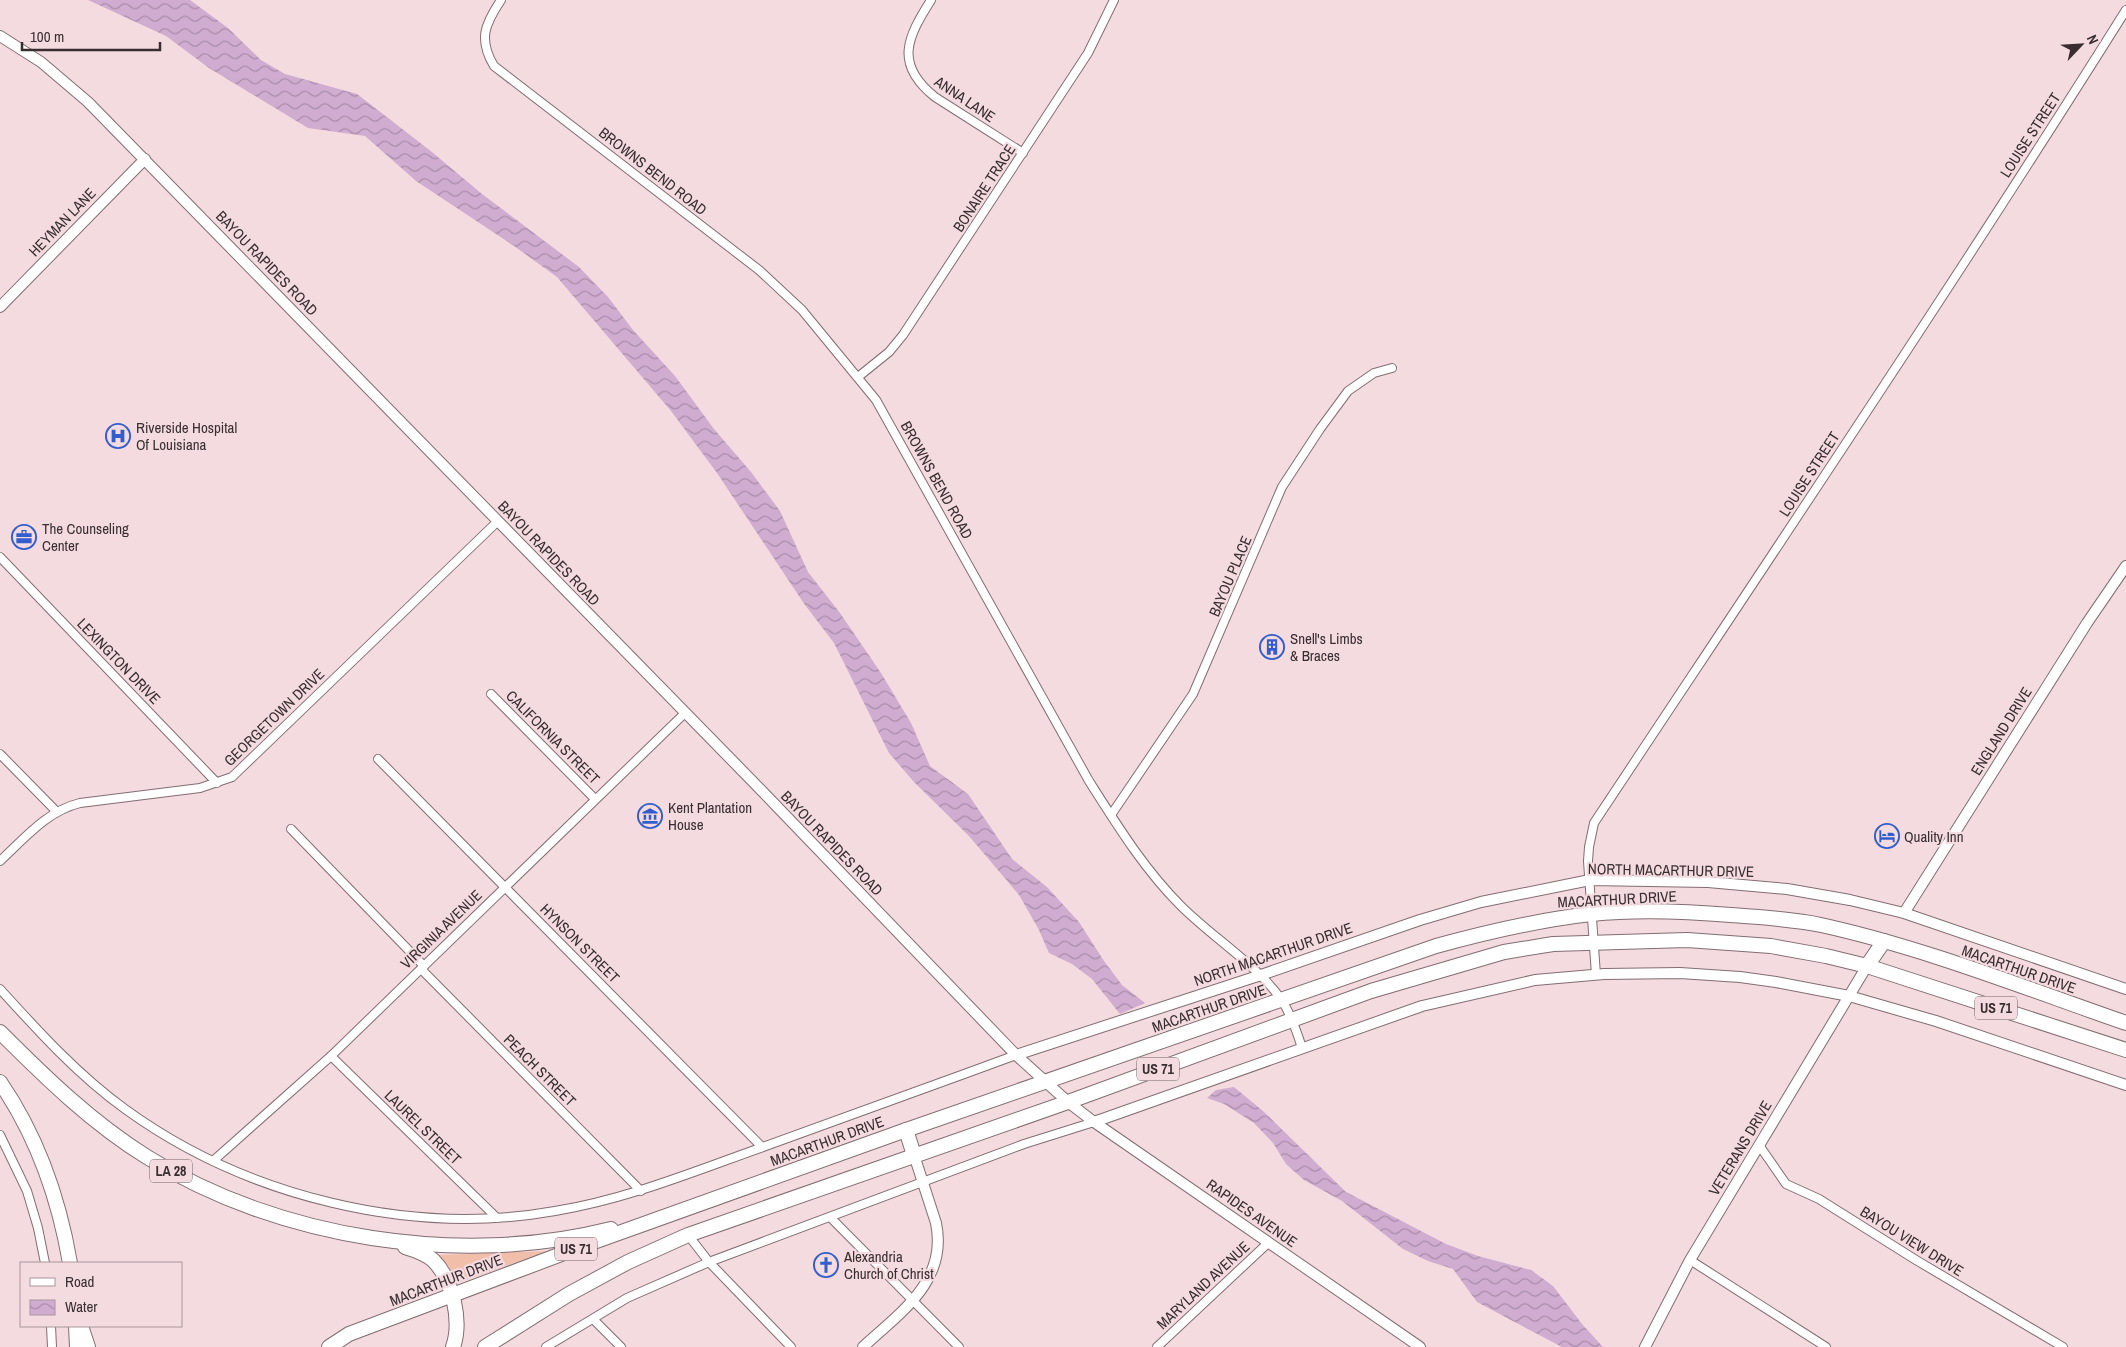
<svg xmlns="http://www.w3.org/2000/svg" width="2126" height="1347" font-family="'Archivo Narrow',sans-serif">
<defs>
<pattern id="water-waves" width="16" height="10" patternUnits="userSpaceOnUse" patternTransform="scale(1.25)"><rect width="16" height="10" fill="#d0acd1"/><path d="M0 5q4-4 8 0t8 0" fill="none" stroke="#aa8caa"/></pattern>
</defs>
<rect width="100%" height="100%" fill="#f4dbe0"/>
<polygon fill="#f0bea9" points="547,1251 458,1283 448,1266 437,1255"/>
<g fill="url(#water-waves)">
<polygon points="88,0 190,0 228,28 261,60 285,74 357,94 432,152 482,194 579,267 608,297 633,330 675,376 714,429 751,472 780,511 808,572 840,613 881,673 911,723 930,766 968,794 1012,859 1047,887 1079,922 1104,961 1122,985 1145,1003 1120,1014 1092,979 1072,964 1049,953 1038,928 1019,895 969,836 914,782 889,753 834,643 805,605 717,473 671,411 557,277 514,246 416,181 365,136 308,128 209,68 166,36"/>
<polygon points="1234,1087 1263,1111 1346,1192 1446,1244 1478,1256 1531,1270 1553,1286 1582,1324 1603,1347 1562,1347 1477,1302 1453,1269 1428,1261 1403,1249 1342,1201 1304,1180 1286,1164 1273,1143 1254,1123 1224,1104 1207,1098 1216,1090"/>
</g>
<g fill="none" stroke-linecap="round" stroke-linejoin="round">
<defs>
<g id="street">
<path d="M501 0C485 24 478 39 494 66L759 270 802 310 876 400 1089 781C1117 825 1144 869 1181 906 1212 937 1257 965 1281 999 1291 1014 1297 1032 1302 1048"/>
<path d="M931 0C907 38 894 64 935 97L1023 153"/>
<polyline points="858,377 889,352 903,335 1088,53 1114,0"/>
<polyline points="0,557 217,783"/>
<polyline points="491,694 595,799"/>
<polyline points="0,754 56,811"/>
<polyline points="378,759 762,1147"/>
<polyline points="1111,815 1193,694 1282,487 1320,429 1348,391 1374,373 1392,368"/>
<polyline points="291,829 424,966"/>
<path d="M0 861C25 838 47 811 80 803L200 788 232 777 497 522"/>
<polyline points="421,969 641,1191"/>
<path d="M1596 975 1588 861 1589 847 1594 823C1773 553 1954 284 2126 10"/>
<path d="M0 989C39 1032 78 1075 125 1109 245 1196 409 1237 555 1211 628 1199 695 1171 763 1147 848 1116 932 1086 1016 1055"/>
<polyline points="331,1056 497,1218"/>
<polyline points="0,1135 27,1191 38,1228 45,1263"/>
<polyline points="1759,1145 1786,1184 1819,1199 1916,1260 2063,1347"/>
<polyline points="213,1161 331,1056 685,713"/>
<polyline points="831,1218 959,1347"/>
<polyline points="688,1235 709,1262 791,1347"/>
<polyline points="1690,1260 1826,1347"/>
<polyline points="593,1319 621,1347"/>
<polyline points="51,1326 52,1347"/>
<polyline points="546,1347 627,1298 709,1262 1024,1144 1094,1122"/>
<polyline points="1157,1347 1268,1243"/>
</g>
<g id="secondary">
<polyline points="0,36 41,62 88,102 762,791 1016,1055 1068,1102 1094,1122 1420,1347"/>
<polyline points="0,307 145,159"/>
<polyline points="1904,913 2087,623 2126,566"/>
<polyline points="1016,1055 1261,975 1420,920 1481,902 1590,880 1708,882 1787,889 1850,900 1904,913 2126,989"/>
<polyline points="1094,1122 1422,1006 1535,980 1604,974 1680,973 1740,977 1776,982 1849,996 1936,1021 2126,1085"/>
<path d="M863 1347C901 1312 948 1281 936 1223L914 1155"/>
<polyline points="1645,1347 1690,1260 1867,966"/>
</g>
<g id="highway">
<polyline points="1867,966 1884,941"/>
<path d="M0 1032C45 1077 92 1123 147 1157 278 1239 461 1267 611 1229"/>
<path d="M0 1082C37 1136 59 1199 70 1263"/>
<polyline points="906,1130 914,1155"/>
<path d="M405 1247C415 1250 425 1253 433 1260 453 1280 462 1321 453 1347"/>
<polyline points="76,1326 77,1347"/>
<polyline points="81,1326 88,1347"/>
<path d="M329 1347 349 1334 588 1244 906 1130 1436 946C1487 932 1538 920 1591 914 1637 909 1685 911 1731 915 1760 917 1792 919 1821 925 1925 948 2025 988 2126 1023"/>
<polyline points="485,1347 569,1294 628,1262 688,1235 1068,1102 1371,991 1504,952 1553,944 1687,940 1771,946 1826,956 1867,966 2126,1050"/>
</g>
</defs>
<use href="#street" stroke="#826d71" stroke-width="10"/>
<use href="#secondary" stroke="#826d71" stroke-width="12"/>
<use href="#highway" stroke="#826d71" stroke-width="16"/>
<use href="#street" stroke="#fff" stroke-width="8"/>
<use href="#secondary" stroke="#fff" stroke-width="10"/>
<use href="#highway" stroke="#fff" stroke-width="14"/>
</g>
<defs>
<symbol id="hospital-ring" viewBox="-11 -11 22 22"><circle r="9.5" fill="#f4dbe0" stroke="#315dcd" stroke-width="1.5"/><path d="M-5-5h3v3.5h4V-5h3V5h-3V1.5h-4V5h-3Z" fill="#315dcd"/></symbol>
<symbol id="office-ring" viewBox="-11 -11 22 22"><circle r="9.5" fill="#f4dbe0" stroke="#315dcd" stroke-width="1.5"/><path d="M-6-3h4V-5.5h4V-3h4V5H-6ZM-1-4.5V-3h2v-1.5ZM-6 0V1H6V0Z" fill="#315dcd"/></symbol>
<symbol id="building-ring" viewBox="-11 -11 22 22"><circle r="9.5" fill="#f4dbe0" stroke="#315dcd" stroke-width="1.5"/><path d="M-4-6H4V6H1V3H-1V6H-4ZM-2.5-4.3h1.7v1.8h-1.7ZM.8-4.3h1.7v1.8H.8ZM-2.5-1h1.7V.8h-1.7ZM.8-1h1.7V.8H.8Z" fill="#315dcd"/></symbol>
<symbol id="museum-ring" viewBox="-11 -11 22 22"><circle r="9.5" fill="#f4dbe0" stroke="#315dcd" stroke-width="1.5"/><path d="M0-6L6-3V-2H-6V-3ZM-5-1h2V3h-2ZM-1-1h2V3h-2ZM3-1h2V3H3ZM-6 4H6V6H-6Z" fill="#315dcd"/></symbol>
<symbol id="hotel-ring" viewBox="-11 -11 22 22"><circle r="9.5" fill="#f4dbe0" stroke="#315dcd" stroke-width="1.5"/><path d="M-6-4.5h1.5V1H6V5H4.5V3h-9V5H-6ZM-4 0a1.8 1.8 0 1 1 3.6 0ZM.5 0V-2.5h3Q6-2.5 6 0Z" fill="#315dcd"/></symbol>
<symbol id="church-ring" viewBox="-11 -11 22 22"><circle r="9.5" fill="#f4dbe0" stroke="#315dcd" stroke-width="1.5"/><path d="M-1.2-6h2.4v3.5h3.3v2.4h-3.3V6h-2.4V-.1h-3.3v-2.4h3.3Z" fill="#315dcd"/></symbol>
</defs>
<g fill-rule="evenodd">
<use href="#hospital-ring" x="104" y="422" width="28" height="28"/>
<use href="#office-ring" x="10" y="523" width="28" height="28"/>
<use href="#building-ring" x="1258" y="633" width="28" height="28"/>
<use href="#museum-ring" x="636" y="802" width="28" height="28"/>
<use href="#hotel-ring" x="1873" y="822" width="28" height="28"/>
<use href="#church-ring" x="812" y="1251" width="28" height="28"/>
</g>
<g text-anchor="middle" dominant-baseline="central" stroke-width="4.5" stroke-linejoin="round" paint-order="stroke">
<g fill="#f4dbe0" stroke="#706265" stroke-width="1">
<rect x="1975" y="996.5" width="42" height="23" rx="4"/>
<rect x="1137" y="1057.5" width="42" height="23" rx="4"/>
<rect x="150" y="1159.5" width="42" height="23" rx="4"/>
<rect x="555" y="1237.5" width="42" height="23" rx="4"/>
</g>
<g font-size="14" font-weight="bold" fill="#382e30">
<text x="1996" y="1008">US 71</text>
<text x="1158" y="1069">US 71</text>
<text x="171" y="1171">LA 28</text>
<text x="576" y="1249">US 71</text>
</g>
<g font-size="15" fill="#382e30" stroke="#f4dbe0">
<text transform="translate(965 99) rotate(34)">ANNA LANE</text>
<text transform="translate(2030 135) rotate(-57)">LOUISE STREET</text>
<text transform="translate(653 171) rotate(38)">BROWNS BEND ROAD</text>
<text transform="translate(984 188) rotate(-57)">BONAIRE TRACE</text>
<text transform="translate(62 222) rotate(-46)">HEYMAN LANE</text>
<text transform="translate(267 263) rotate(46)">BAYOU RAPIDES ROAD</text>
<text transform="translate(1809 474) rotate(-57)">LOUISE STREET</text>
<text transform="translate(937 480) rotate(61)">BROWNS BEND ROAD</text>
<text transform="translate(549 553) rotate(46)">BAYOU RAPIDES ROAD</text>
<text transform="translate(1230 576) rotate(-67)">BAYOU PLACE</text>
<text transform="translate(119 661) rotate(46)">LEXINGTON DRIVE</text>
<text transform="translate(274 717) rotate(-44)">GEORGETOWN DRIVE</text>
<text transform="translate(2001 731) rotate(-58)">ENGLAND DRIVE</text>
<text transform="translate(553 737) rotate(45)">CALIFORNIA STREET</text>
<text transform="translate(832 843) rotate(46)">BAYOU RAPIDES ROAD</text>
<text transform="translate(1671 870) rotate(1)">NORTH MACARTHUR DRIVE</text>
<text transform="translate(1617 899) rotate(-3)">MACARTHUR DRIVE</text>
<text transform="translate(441 929) rotate(-44)">VIRGINIA AVENUE</text>
<text transform="translate(580 943) rotate(45)">HYNSON STREET</text>
<text transform="translate(1273 954) rotate(-19)">NORTH MACARTHUR DRIVE</text>
<text transform="translate(2019 969) rotate(19)">MACARTHUR DRIVE</text>
<text transform="translate(1209 1008) rotate(-19)">MACARTHUR DRIVE</text>
<text transform="translate(540 1070) rotate(45)">PEACH STREET</text>
<text transform="translate(423 1127) rotate(44)">LAUREL STREET</text>
<text transform="translate(827 1141) rotate(-20)">MACARTHUR DRIVE</text>
<text transform="translate(1740 1148) rotate(-59)">VETERANS DRIVE</text>
<text transform="translate(1252 1213) rotate(35)">RAPIDES AVENUE</text>
<text transform="translate(1912 1241) rotate(32)">BAYOU VIEW DRIVE</text>
<text transform="translate(446 1280) rotate(-21)">MACARTHUR DRIVE</text>
<text transform="translate(1203 1285) rotate(-43)">MARYLAND AVENUE</text>
</g>
<g font-size="15" fill="#382e30" stroke="#f4dbe0" text-anchor="start">
<text x="136" y="427">Riverside Hospital<tspan x="136" dy="17">Of Louisiana</tspan></text>
<text x="42" y="528">The Counseling<tspan x="42" dy="17">Center</tspan></text>
<text x="1290" y="638">Snell's Limbs<tspan x="1290" dy="17">&amp; Braces</tspan></text>
<text x="668" y="807">Kent Plantation<tspan x="668" dy="17">House</tspan></text>
<text x="1904" y="836">Quality Inn</text>
<text x="844" y="1256">Alexandria<tspan x="844" dy="17">Church of Christ</tspan></text>
</g>
</g>
<rect x="20" y="1262" width="162" height="65" fill="#f4dbe0" stroke="#a9969a"/>
<rect x="30" y="1278" width="25" height="8" fill="#ffffff" stroke="#a9969a"/>
<text x="65" y="1287" font-size="15" fill="#382e30">Road</text>
<rect x="30" y="1300" width="25" height="15" fill="url(#water-waves)" stroke="#a9969a"/>
<text x="65" y="1312" font-size="15" fill="#382e30">Water</text>
<g transform="translate(2081 45) rotate(65)" stroke="#f4dbe0" stroke-width="4" paint-order="stroke">
<path d="M0-4L9 19L0 12L-9 19Z" fill="#382e30"/>
<text y="-8" font-size="14" font-weight="bold" text-anchor="middle" fill="#382e30">N</text>
</g>
<path d="M22 42v8h138v-8" fill="none" stroke="#382e30" stroke-width="2.5"/>
<text x="30" y="42" font-size="15" fill="#382e30" stroke="#f4dbe0" stroke-width="4" paint-order="stroke">100 m</text>
</svg>
